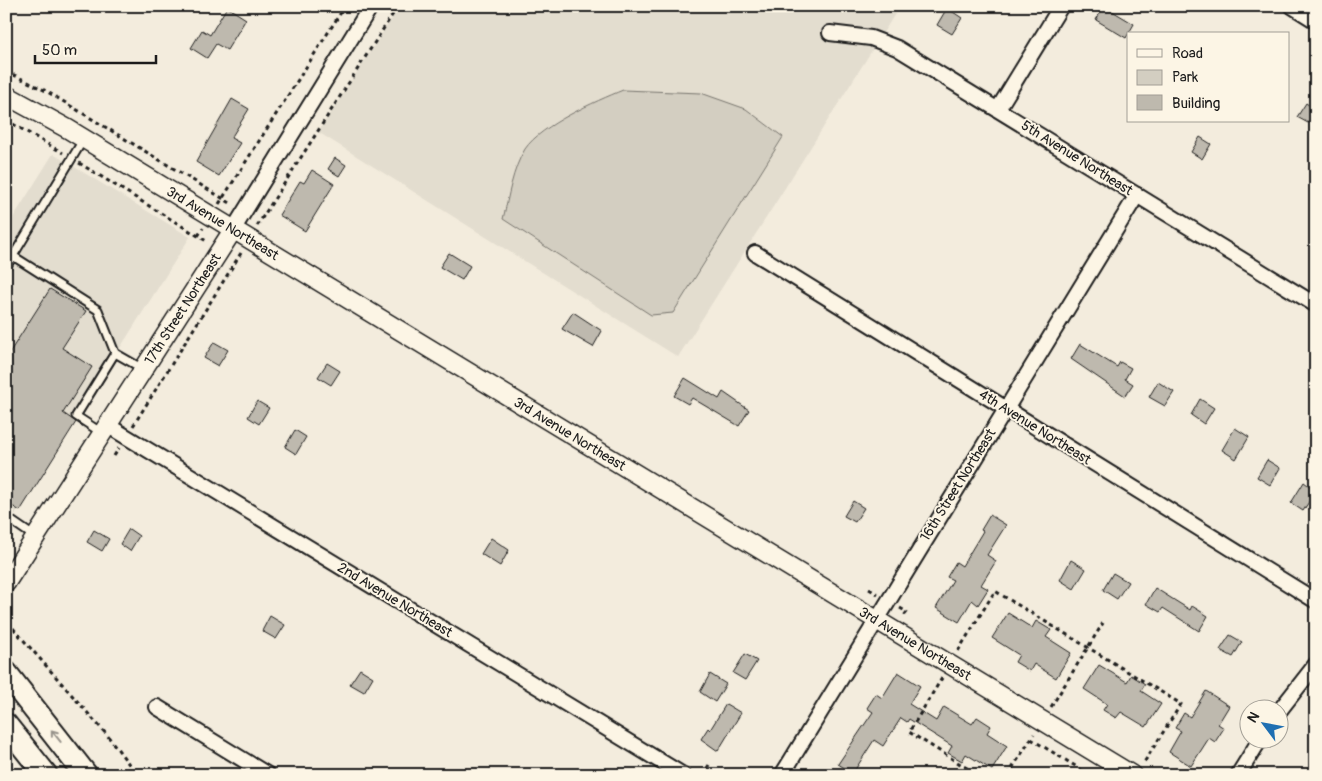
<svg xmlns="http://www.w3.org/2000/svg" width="1322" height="781" font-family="Pangolin,sans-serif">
<rect width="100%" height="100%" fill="#f3ecdd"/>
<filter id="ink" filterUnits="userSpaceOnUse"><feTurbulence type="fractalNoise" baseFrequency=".02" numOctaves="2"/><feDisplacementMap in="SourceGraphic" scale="10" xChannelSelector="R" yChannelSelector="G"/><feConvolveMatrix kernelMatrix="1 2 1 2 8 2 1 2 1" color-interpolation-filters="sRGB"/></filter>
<g filter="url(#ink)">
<g fill="#e3ddcf">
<polygon points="400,6 900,6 678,357 318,132"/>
<polygon points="53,154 190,237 6,529 6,229"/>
</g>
<path fill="#d3cec1" stroke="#78756e" d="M623 90 701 93 746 109 783 137 673 313 651 315 503 219C509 196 512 170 525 149 541 125 596 101 623 90Z"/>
<g fill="#beb9ae" stroke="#1c1c1c">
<polygon points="1104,6 1134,24 1126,38 1096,20"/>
<polygon points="227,7 246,19 227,50 216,44 207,58 191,48 202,30 210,35"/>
<polygon points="947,8 962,18 952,34 937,25"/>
<polygon points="232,99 249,109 231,138 240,143 219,176 196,162"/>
<polygon points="1306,103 1316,110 1308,123 1297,117"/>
<polygon points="1200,137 1211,144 1202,159 1191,152"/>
<polygon points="335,158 346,165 339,176 328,169"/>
<polygon points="312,170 334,184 305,231 279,215 300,181 304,183"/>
<polygon points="449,253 470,266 462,280 440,267"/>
<polygon points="50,289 86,311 62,348 92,367 63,413 76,422 20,511 6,502 6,358"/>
<polygon points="573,312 602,331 593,347 562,329"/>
<polygon points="214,342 228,350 218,366 204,358"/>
<polygon points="1080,344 1117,367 1120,362 1131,368 1125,379 1133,384 1125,396 1071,359"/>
<polygon points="327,363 340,371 331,385 318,377"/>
<polygon points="685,378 719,399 723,392 749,410 739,426 692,398 688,404 674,396"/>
<polygon points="1158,382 1174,392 1165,406 1149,397"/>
<polygon points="1200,399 1214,408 1204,424 1191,415"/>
<polygon points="257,401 269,408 259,424 248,417"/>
<polygon points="1235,428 1249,437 1236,459 1222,450"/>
<polygon points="295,430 306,437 296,454 285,447"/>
<polygon points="1267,460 1280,468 1270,485 1257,477"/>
<polygon points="1304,482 1316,491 1303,511 1291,503"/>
<polygon points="853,501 864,508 855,522 844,516"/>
<polygon points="990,515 1006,525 987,555 996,561 981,585 988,589 978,605 972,600 959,622 936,608 953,580 947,577 956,562 962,566 983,531 981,530"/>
<polygon points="129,529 139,536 130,551 120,544"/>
<polygon points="94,530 109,539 102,551 87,542"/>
<polygon points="491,538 509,550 500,566 481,554"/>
<polygon points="1071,560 1086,569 1074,589 1060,580"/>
<polygon points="1113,573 1128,582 1117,599 1103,590"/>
<polygon points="1155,588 1190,610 1192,606 1208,616 1199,631 1163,608 1160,612 1146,604"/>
<polygon points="1008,613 1032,628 1036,621 1051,630 1046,637 1071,653 1056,678 1034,664 1030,671 1015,662 1019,655 992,638"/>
<polygon points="270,616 285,625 276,639 262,631"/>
<polygon points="1230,635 1242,642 1233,657 1220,650"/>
<polygon points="745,654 757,661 745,680 733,673"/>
<polygon points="1099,665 1127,682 1131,675 1145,684 1141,691 1161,704 1146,727 1121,712 1116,718 1103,710 1107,704 1084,689"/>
<polygon points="360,669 373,677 364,692 350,684"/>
<polygon points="898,672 920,686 909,704 936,721 944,707 972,724 977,717 991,726 987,733 1007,746 992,770 966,754 962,761 948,753 952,746 909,719 907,722 901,718 883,746 874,740 853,773 838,764 873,712 867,708 876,694 882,698"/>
<polygon points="710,674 726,684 715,702 700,692"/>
<polygon points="1206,691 1229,706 1218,724 1224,728 1215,742 1209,738 1191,766 1169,752 1181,731 1175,728 1184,713 1190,717"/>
<polygon points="726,704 741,713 718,751 701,739 708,728 710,730"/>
</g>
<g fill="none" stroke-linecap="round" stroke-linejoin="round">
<defs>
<g id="service">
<polyline points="83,140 13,256 98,310 115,353 143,369"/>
<polyline points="6,267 13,256"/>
<polyline points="102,433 76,416 115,353"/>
<polyline points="6,517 35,537"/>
</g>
<g id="minor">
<polyline points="1292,6 1316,21"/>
<polyline points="830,33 871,38 897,48 1316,305"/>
<polyline points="998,109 1061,6"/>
<polyline points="233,230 371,6"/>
<polyline points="755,253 1316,601"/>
<polyline points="107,425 683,775"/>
<polyline points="157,707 268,775"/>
<polyline points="1280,710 1316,664"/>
<polyline points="782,775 1137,195"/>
<polyline points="1238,775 1261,738"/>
</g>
<g id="tertiary">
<path id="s1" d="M6 95 68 129 1132 775"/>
<path id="s2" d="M6 583 233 230"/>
</g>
<g id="primary">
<polyline points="6,673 86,775"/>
<polyline points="6,725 46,775"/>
</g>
</defs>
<use href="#service" stroke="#1c1c1c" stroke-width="11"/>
<use href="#minor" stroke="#1c1c1c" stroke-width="18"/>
<use href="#tertiary" stroke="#1c1c1c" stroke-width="21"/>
<use href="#primary" stroke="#1c1c1c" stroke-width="26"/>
<g stroke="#1c1c1c" stroke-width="3" stroke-dasharray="4 4" stroke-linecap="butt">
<polyline points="6,71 46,91 232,204"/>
<polyline points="6,120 63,153"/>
<polyline points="79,163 208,242"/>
<polyline points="219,204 345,6"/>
<polyline points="257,226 398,6"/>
<polyline points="198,236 203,228"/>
<polyline points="133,426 241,253"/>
<polyline points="114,456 119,448"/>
<polyline points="869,589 878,594"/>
<polyline points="900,608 907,612 903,617"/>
<polyline points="6,624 12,627 107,735 137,775"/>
<polyline points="958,651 995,591 1181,704 1143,764"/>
<polyline points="942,678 909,732 978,775"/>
<polyline points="1051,707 1103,623"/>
<polyline points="1031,739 1090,775"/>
<polyline points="703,775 709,765"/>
<polyline points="1008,775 1034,734"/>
</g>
<use href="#service" stroke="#fcf5e5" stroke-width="7"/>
<use href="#minor" stroke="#fcf5e5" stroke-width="14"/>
<use href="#tertiary" stroke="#fcf5e5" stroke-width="18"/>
<use href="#primary" stroke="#fcf5e5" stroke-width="22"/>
</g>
<defs><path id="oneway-shaft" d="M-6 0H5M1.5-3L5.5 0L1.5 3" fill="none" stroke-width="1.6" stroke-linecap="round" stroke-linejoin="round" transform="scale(1.25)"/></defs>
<use stroke="#97938b" href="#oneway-shaft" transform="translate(56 736) rotate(-128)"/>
</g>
<g text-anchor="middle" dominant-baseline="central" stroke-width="4" stroke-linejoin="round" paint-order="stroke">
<g font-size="14" fill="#1c1c1c" stroke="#fcf5e5">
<text transform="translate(1077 158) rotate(32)">5th Avenue Northeast</text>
<text stroke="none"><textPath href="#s1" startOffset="252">3rd Avenue Northeast</textPath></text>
<text stroke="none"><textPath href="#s2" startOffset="326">17th Street Northeast</textPath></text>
<text transform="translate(1035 427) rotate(32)">4th Avenue Northeast</text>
<text stroke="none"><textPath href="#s1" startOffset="658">3rd Avenue Northeast</textPath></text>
<text transform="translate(958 485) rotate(-58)">16th Street Northeast</text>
<text transform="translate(395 600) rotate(31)">2nd Avenue Northeast</text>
<text stroke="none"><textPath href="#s1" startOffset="1062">3rd Avenue Northeast</textPath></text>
</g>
</g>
<rect width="1322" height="781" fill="none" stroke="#fcf5e5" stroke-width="25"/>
<rect x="12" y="12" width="1297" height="756" fill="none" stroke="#1c1c1c" stroke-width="2" filter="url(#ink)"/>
<rect x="1127" y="32" width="162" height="90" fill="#fcf5e5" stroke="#a29e95"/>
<rect x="1137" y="49" width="25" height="8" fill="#fcf5e5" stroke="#a29e95"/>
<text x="1172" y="58" font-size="15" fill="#1c1c1c">Road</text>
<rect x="1137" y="70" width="25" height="15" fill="#d3cec1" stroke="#a29e95"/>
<text x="1172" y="82" font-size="15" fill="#1c1c1c">Park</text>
<rect x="1137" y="95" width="25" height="15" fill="#beb9ae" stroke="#a29e95"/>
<text x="1172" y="108" font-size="15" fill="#1c1c1c">Building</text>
<g transform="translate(1264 724) rotate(302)"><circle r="24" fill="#fcf5e5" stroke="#a29e95"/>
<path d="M0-4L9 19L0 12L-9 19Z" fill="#1f6fb2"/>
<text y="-8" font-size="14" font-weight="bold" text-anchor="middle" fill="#1c1c1c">N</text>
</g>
<path d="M35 55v8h121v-8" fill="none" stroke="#1c1c1c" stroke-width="2.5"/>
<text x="42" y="55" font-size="15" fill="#1c1c1c" stroke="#fcf5e5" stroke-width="4" paint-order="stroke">50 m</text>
</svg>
